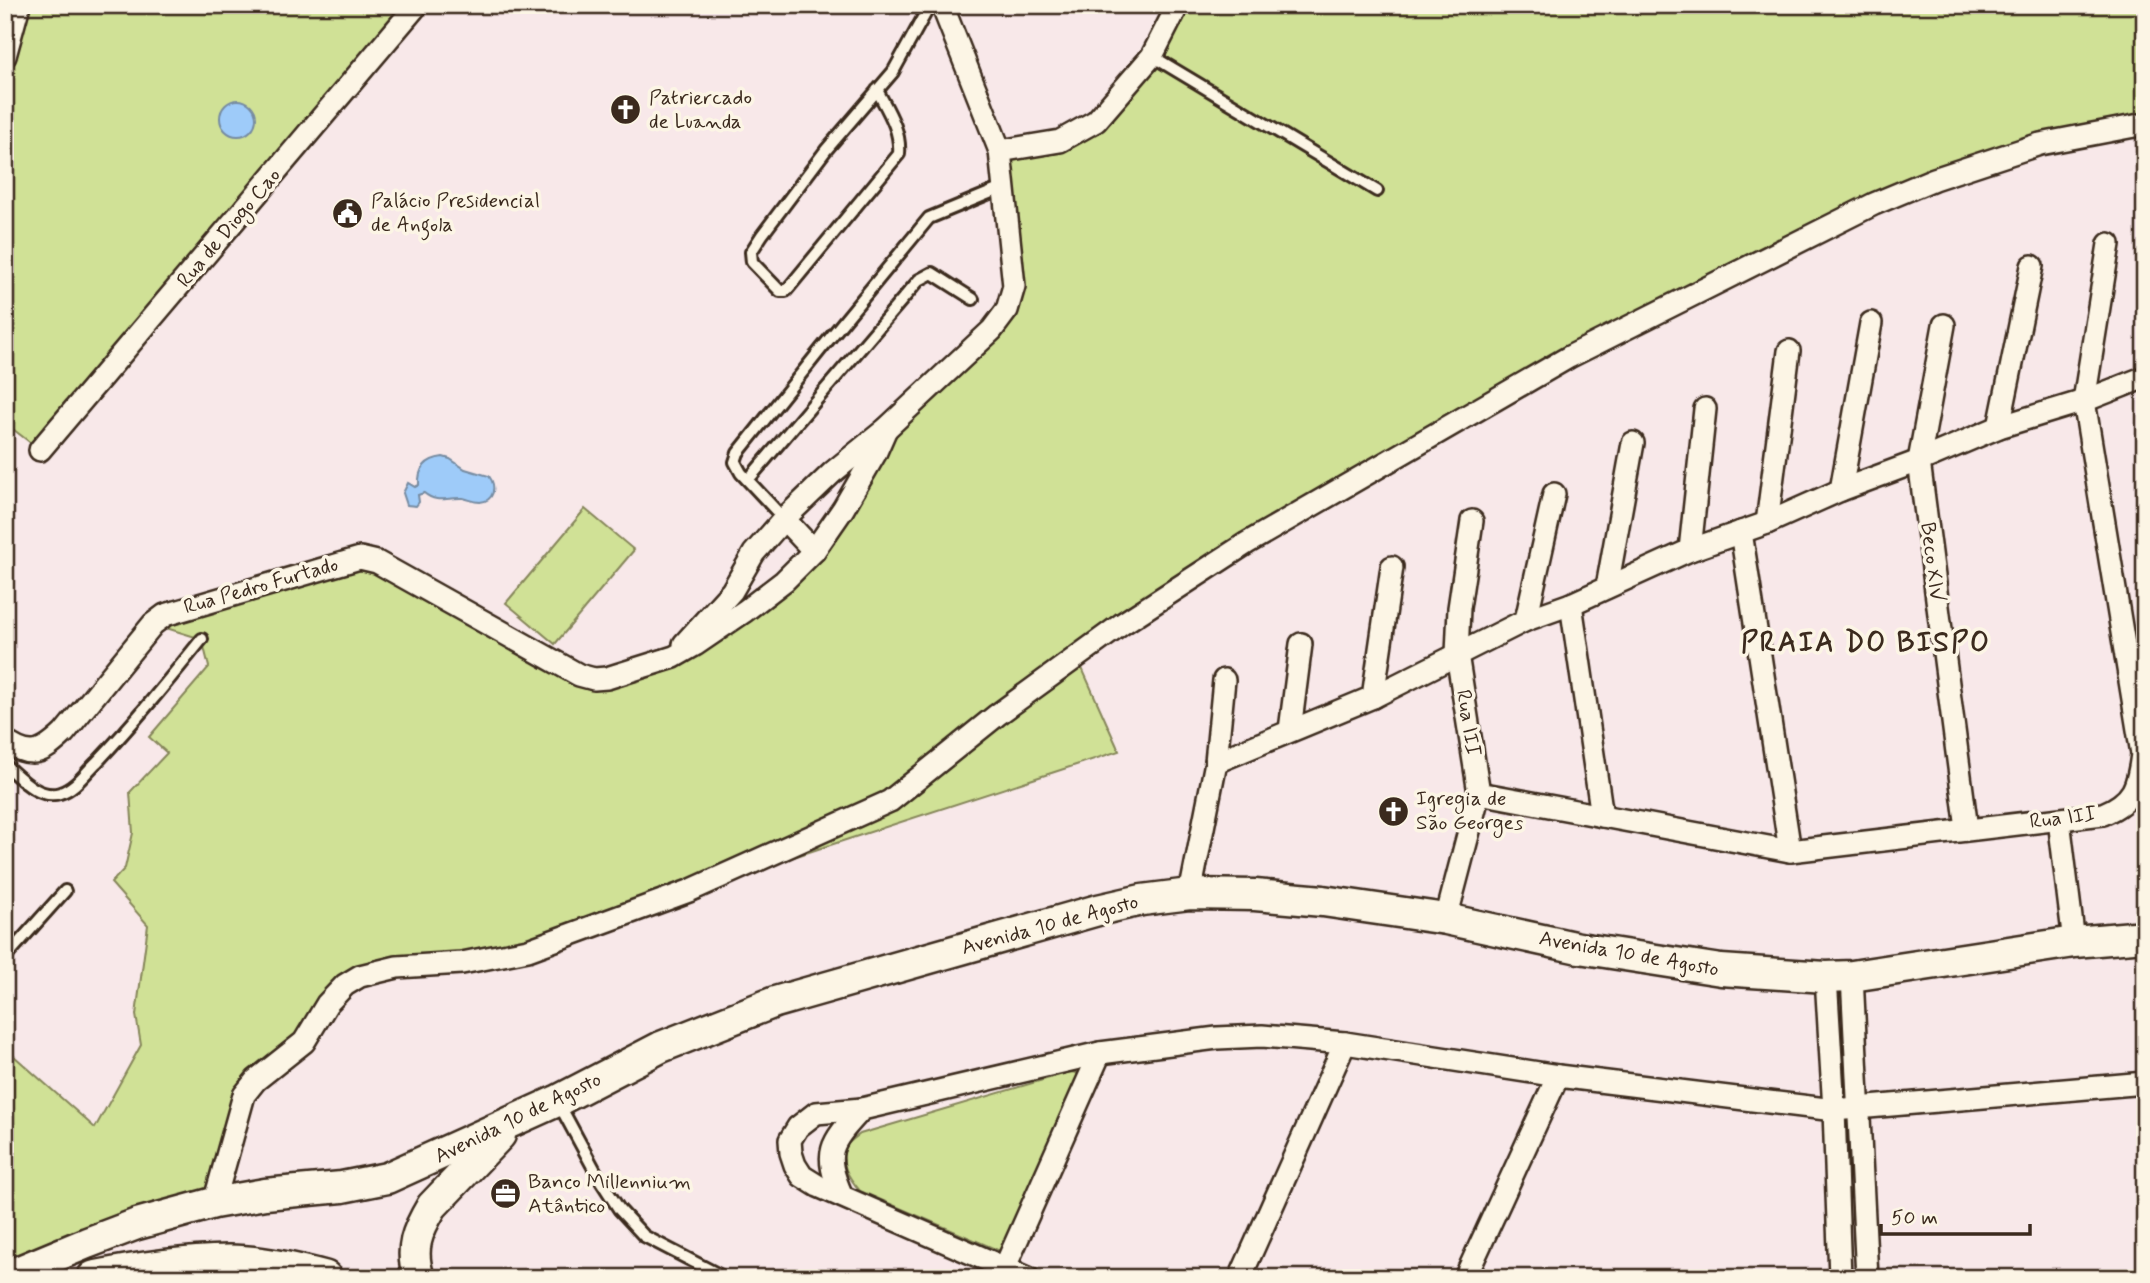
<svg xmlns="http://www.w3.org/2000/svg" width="2150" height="1283" font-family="Mynerve,sans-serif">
<rect width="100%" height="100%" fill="#f8e8e9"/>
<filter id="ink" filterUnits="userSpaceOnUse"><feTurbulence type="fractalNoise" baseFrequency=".0143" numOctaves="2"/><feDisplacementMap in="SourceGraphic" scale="14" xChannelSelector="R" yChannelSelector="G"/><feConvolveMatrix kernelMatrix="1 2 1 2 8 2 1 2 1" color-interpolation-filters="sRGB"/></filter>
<g filter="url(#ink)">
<g fill="#d0e196" stroke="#86865a" stroke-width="2">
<polygon points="5,5 417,5 40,450 5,423"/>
<polygon points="1178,5 2145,5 2145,124 1994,158 1569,357 1077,657 1119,751 689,891 599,925 375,971 256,1080 214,1203 5,1277 5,1048 95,1128 141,1045 136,1015 148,925 111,883 125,868 133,833 130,792 167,753 149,737 209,667 202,639 153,624 360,558 579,675 674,657 784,581 886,429 1007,310 1000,151 1096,121"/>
<polygon points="585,509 634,550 555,644 506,603"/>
<path d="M1070 1072 1077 1073 1079 1082 1000 1251 860 1191C850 1179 837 1162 847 1145 850 1141 856 1137 860 1134Z"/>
</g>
<g fill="#9ecbf9" stroke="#768ba1" stroke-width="2">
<circle cx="238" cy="118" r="18"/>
<path d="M443 457 450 459 465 469 489 476C497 487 494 501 480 502 473 502 469 499 463 498 447 497 437 504 424 493L418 495 419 502 416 506 407 505 403 493 408 483 415 487 419 485C418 469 426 459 443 457Z"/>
</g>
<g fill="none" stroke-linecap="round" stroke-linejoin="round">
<defs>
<g id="lane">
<polyline points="1152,56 1377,191"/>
<path d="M877 90C888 111 901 130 899 154L786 291H780L752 262 751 252 762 235 826 150 893 72 930 5"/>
<polyline points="748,480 919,280 932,273 973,299"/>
<polyline points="784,519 741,473 735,462 738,453 821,349 929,218 1004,187"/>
<path d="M5 765C19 777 39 800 60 793 75 789 86 772 97 762 134 723 168 681 202 639"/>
<polyline points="5,958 65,891"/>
<polyline points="559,1104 599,1178 619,1209 644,1236 725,1278"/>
</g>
<g id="street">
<polyline points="5,56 19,5"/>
<polyline points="1000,151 1060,141 1096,121 1152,56 1178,5"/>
<polyline points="1944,325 1919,461 1967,829"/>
<polyline points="1999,427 2032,266"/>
<polyline points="40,450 417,5"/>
<polyline points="1841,490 1871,323"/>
<polyline points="784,519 814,551"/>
<polyline points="1767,523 1789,351"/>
<polyline points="1741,532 1790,851"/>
<polyline points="1690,550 1705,409"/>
<polyline points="1607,587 1633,443"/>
<polyline points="1571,604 1602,816"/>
<polyline points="1526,620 1554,494"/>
<polyline points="684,644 732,591 754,553 784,519 833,472 886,429 992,330 1007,310 1014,286 1000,151 942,5"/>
<polyline points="1373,697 1392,567"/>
<polyline points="1290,730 1301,644"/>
<path d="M5 741C31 760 43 753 64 733L153 624 165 615 360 558 377 562 579 675 594 679 607 678 674 657 695 645 745 611 784 581 814 551 843 509 875 454 886 429"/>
<polyline points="1216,762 1373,697 1526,620 1571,604 1690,550 1767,523 1841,490 1919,461 1999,427 2084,401 2145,377"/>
<path d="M1479 793 1790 851 2103 814C2134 801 2138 786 2142 754L2084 401 2109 244"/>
<polyline points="2059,820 2074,942"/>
<polyline points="1190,894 1216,762 1224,680"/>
<polyline points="1446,919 1479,793 1457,654 1459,608 1472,521"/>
<polyline points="1852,976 1867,1278"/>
<polyline points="1826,977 1834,1110 1840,1278"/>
<path d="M842 1196C822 1151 831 1143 862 1109"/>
<polyline points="214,1203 244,1095 256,1080 304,1042 327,1004 345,985 360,976 397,967 462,963 528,950 689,891 890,801 997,715 1122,624 1247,543 1569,357 1874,204 1934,179 2040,144 2145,124"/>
<polyline points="1005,1267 1100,1053"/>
<polyline points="1028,1278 818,1186 802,1176 795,1165 791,1153 790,1140 798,1127 816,1113 862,1109 1100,1053 1217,1038 1262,1036 1345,1043 1558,1076 1834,1110 2145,1083"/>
<polyline points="1240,1278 1345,1043"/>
<polyline points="1465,1278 1558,1076"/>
</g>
<g id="secondary">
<polyline points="5,1277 87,1243 137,1224 214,1203 265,1194 342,1187 387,1178 557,1101 661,1047 775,1002 1098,910 1142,900 1190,894 1255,895 1323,901 1446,919 1579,948 1721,970 1826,977 1852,976 2074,942 2145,936"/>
<path d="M419 1278C409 1249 417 1231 432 1206L500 1135"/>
</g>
<path id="primary" d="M94 1278C138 1269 183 1263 229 1262 260 1262 295 1270 325 1278"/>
</defs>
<use href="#lane" stroke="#3b2a1e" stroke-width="16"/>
<use href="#street" stroke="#3b2a1e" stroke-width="26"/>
<use href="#secondary" stroke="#3b2a1e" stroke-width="35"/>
<use href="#primary" stroke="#3b2a1e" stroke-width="38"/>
<use href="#lane" stroke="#fcf5e5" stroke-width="10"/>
<use href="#street" stroke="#fcf5e5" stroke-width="21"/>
<use href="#secondary" stroke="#fcf5e5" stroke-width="30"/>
<use href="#primary" stroke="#fcf5e5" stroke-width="33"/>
</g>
</g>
<defs>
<symbol id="church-disc" viewBox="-11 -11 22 22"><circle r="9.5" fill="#3b2a1e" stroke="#fcf5e5"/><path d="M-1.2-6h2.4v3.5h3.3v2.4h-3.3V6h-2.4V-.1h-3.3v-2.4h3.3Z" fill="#fff"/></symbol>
<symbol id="civic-disc" viewBox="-11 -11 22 22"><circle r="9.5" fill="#3b2a1e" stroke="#fcf5e5"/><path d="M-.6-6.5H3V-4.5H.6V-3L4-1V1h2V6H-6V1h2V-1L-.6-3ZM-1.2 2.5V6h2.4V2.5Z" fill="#fff"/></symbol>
<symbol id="office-disc" viewBox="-11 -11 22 22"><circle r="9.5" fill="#3b2a1e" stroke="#fcf5e5"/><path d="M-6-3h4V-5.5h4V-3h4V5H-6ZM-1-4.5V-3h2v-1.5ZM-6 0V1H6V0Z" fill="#fff"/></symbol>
</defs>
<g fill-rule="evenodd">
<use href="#church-disc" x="608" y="92" width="35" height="35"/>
<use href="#civic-disc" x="330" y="196" width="35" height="35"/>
<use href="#church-disc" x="1376" y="794" width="35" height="35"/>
<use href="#office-disc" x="488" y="1176" width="35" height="35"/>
</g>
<g text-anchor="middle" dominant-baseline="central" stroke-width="7" stroke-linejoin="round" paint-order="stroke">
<g font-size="21" fill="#3b2a1e" stroke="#fcf5e5" text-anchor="start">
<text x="649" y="98">Patriercado<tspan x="649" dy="24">de Luanda</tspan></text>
<text x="371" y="201">Palácio Presidencial<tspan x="371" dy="24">de Angola</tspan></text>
<text x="1416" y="799">Igregia de<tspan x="1416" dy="24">São Georges</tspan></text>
<text x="528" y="1182">Banco Millennium<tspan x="528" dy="24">Atântico</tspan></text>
</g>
<g font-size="21" fill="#3b2a1e" stroke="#fcf5e5">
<text transform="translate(229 228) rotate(-50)">Rua de Diogo Cao</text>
<text transform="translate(1932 562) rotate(83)">Beco XIV</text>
<text transform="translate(261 586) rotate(-16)">Rua Pedro Furtado</text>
<text transform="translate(1468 723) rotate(81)">Rua III</text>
<text transform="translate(2063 818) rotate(-7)">Rua III</text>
<text transform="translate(1050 925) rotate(-15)">Avenida 10 de Agosto</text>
<text transform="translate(1629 954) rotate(10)">Avenida 10 de Agosto</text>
<text transform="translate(518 1118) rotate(-26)">Avenida 10 de Agosto</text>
</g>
<g font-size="28" font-weight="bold" letter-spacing="2" fill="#3b2a1e" stroke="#fcf5e5">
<text x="1866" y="643">PRAIA DO BISPO</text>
</g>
</g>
<rect width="2150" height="1283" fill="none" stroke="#fcf5e5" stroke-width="28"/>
<rect x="14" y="14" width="2122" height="1255" fill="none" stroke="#3b2a1e" stroke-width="2.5" filter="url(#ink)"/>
<path d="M1881 1224v10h149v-10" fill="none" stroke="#3b2a1e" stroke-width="3.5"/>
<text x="1891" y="1224" font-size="21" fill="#3b2a1e" stroke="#fcf5e5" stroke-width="5" paint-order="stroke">50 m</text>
</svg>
